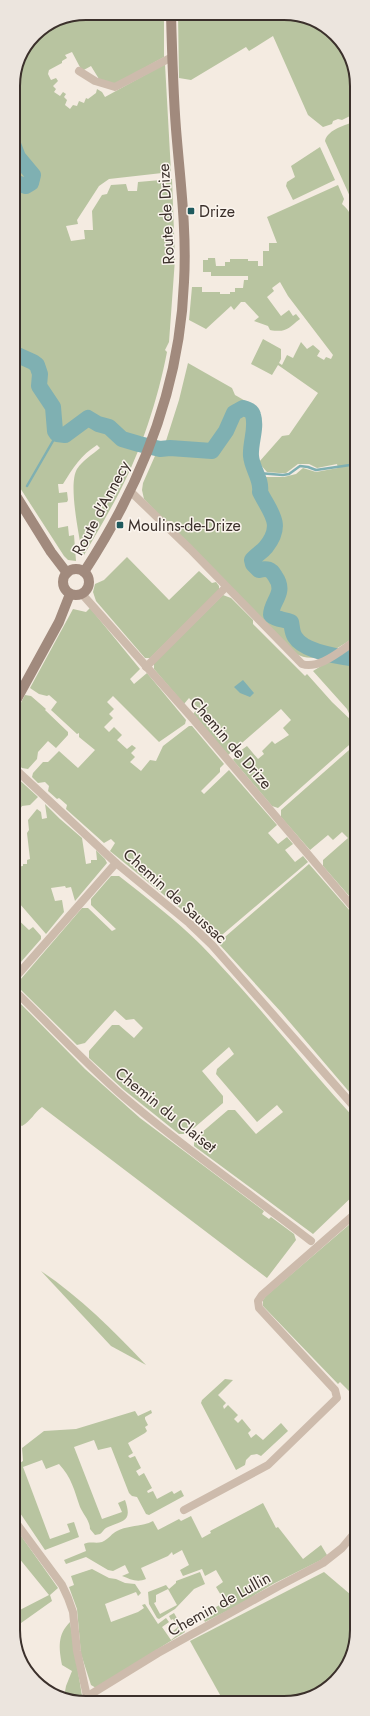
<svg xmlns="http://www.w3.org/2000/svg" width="370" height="1716" font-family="Jost,sans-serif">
<rect width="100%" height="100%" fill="#f4ebe1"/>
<g fill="#b8c4a0" fill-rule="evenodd">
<path d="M86 13 164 14V57L115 84 99 79 91 66 82 71 72 52 65 55 67 58 62 61V63L49 70 48 74 51 80 56 78 58 81 53 86 56 89 54 92 60 96 63 92 66 94 64 97 67 100 65 105 70 109 73 105 77 106 79 101 84 103 86 98 88 99 96 93 97 89 102 92 105 97 165 64 171 172 109 179 99 186 77 220 78 224 66 226 71 241 85 239 84 230H93L92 211 102 195 107 194 111 185 126 184 128 191H137L138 182 172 179 175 259 169 342 165 350 167 352C158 399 141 451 119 493 108 514 96 534 84 555L82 553C79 534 68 484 77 469 83 460 92 455 100 448L97 445C81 455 73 468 63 484H58L59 493 67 492 68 500 67 502 58 503V528L68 526 69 536 74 535 76 561 68 560 64 556 13 477V81L35 34 58 18Z"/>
<polygon points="178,14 303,15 339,38 356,77 356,113 342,120 338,119 333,121 332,124 323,127 308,115 273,36 249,51 246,47 191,80 179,78"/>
<path d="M356 121V210L325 141C328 129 346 125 356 121Z"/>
<polygon points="320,147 335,180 293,200 286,186 287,182 295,177 291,166"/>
<path d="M338 185 344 199 342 204C350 211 355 220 354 231L356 233 357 636C337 647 317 667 295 653L174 530 176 526 172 521H165L144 499 142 490 143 483 158 449 165 444 179 400 188 363 232 388 235 395 249 403 259 411C263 428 252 448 259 462L282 436 289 435 318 393 278 365 272 375 251 364 263 339 281 349V359L279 363 282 365 287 355 293 358 301 342 307 349 313 345 320 351 317 356 324 360 326 357 331 359 333 355 288 296 280 282 272 288 274 291 267 297 281 316 289 310 293 316 296 314 300 319C288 328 287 333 270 330L268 326 254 321 259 317 245 302H241L234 310 231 306 206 329 189 320 192 287H202V292H220V294H230V292H235V288H243L244 280H248V276H211V272H203V260H208V258H215L216 266H225V262H230V259H248V261H258V266H263V251H269V243H277L267 217ZM259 463 267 472 279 473H286L298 464H309L317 468 337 464 338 468 316 472 303 468 296 474 284 477H264L260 470Z"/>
<polygon points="127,557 169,600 199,571 212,583 216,582 219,586 219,590 150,658 145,658 96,601 93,592 95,584 104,580"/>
<polygon points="223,595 231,598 253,620 253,624 305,676 307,674 332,702 353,722 347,709 313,671 357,644 357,738 278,808 272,806 233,760 240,751 247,746 258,759 264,754 262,751 272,741 275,744 289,735 283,728 291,720 281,709 228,755 193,714 198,708 189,698 184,704 154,669 154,663"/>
<polygon points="90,608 140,669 130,679 134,684 147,673 186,720 185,724 159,742 113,696 107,702 114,709 109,714 113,718 104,727 109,732 114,727 122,735 117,740 127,749 132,745 136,748 131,753 135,757 130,762 141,771 150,760 156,761 163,746 189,726 192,726 224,764 220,768 220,772 201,791 204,794 229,770 277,825 268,833 278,844 287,837 293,844 285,850 295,862 303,856 308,862 216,940 202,926 110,851 115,843 111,839 104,843 66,809 67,805 59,798 57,799 48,791 49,786 45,782 38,783 32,777 33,773 43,762 48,762 59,751 78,768 95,750 79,737 79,733 77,734 51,710 57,702 49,695 47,696 39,694 30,688 73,609 86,612"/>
<polygon points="25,695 31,696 46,709 45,710 68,732 68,735 56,748 48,741 38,752 37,759 28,769 22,768 13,760 13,718"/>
<polygon points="357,743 357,905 323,866 323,860 348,838 342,832 333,840 328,835 310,850 281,817 281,810"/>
<polygon points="13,774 38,797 30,805 22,806 13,821"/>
<polygon points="45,804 60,819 82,838 86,864 91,863 91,860 97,860 96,850 105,859 107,863 75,901 71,887 66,888 65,886 51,888 55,901 62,900 64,912 46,934 13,896 13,861 14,867 23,866 23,864 27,864 27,860 30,859 27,833 29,830 28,820 37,809 41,812 42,819 47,818"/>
<polygon points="309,864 357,919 357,1101 281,1012 218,943"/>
<path d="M111 876H119C147 898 176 920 201 945 256 1001 303 1063 357 1121V1192L313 1234 194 1146V1139L228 1110H235L256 1134 283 1112 277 1105 257 1122 216 1074 217 1069 234 1054 229 1047 202 1071 223 1096V1103L187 1134H179L124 1090 89 1058V1051L112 1025H119L134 1038 143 1028 134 1019 126 1020 115 1010 85 1043 77 1045 20 989V980L82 908H88L112 931 116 929 91 905V899Z"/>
<polygon points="13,915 29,930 33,927 41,936 41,939 13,971"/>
<path d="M13 996 85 1069 140 1118 264 1211 262 1214 269 1219 271 1217 294 1234 296 1240 267 1278 42 1107C34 1113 31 1121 22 1126L18 1124 13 1129Z"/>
<polygon points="357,1218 357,1405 349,1395 350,1392 340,1382 338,1384 263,1306 263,1300 266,1296"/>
<path d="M41 1271C80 1297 114 1331 146 1365L111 1346Z"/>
<polygon points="225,1379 233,1380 218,1395 226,1403 223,1406 224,1409 228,1405 238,1415 234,1419 238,1423 242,1419 251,1430 248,1433 251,1438 256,1434 263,1440 281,1423 288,1431 261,1456 257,1454 251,1455 246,1460 245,1465 236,1470 201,1403 202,1400"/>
<path d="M151 1410 152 1413 145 1417V1419L148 1425 145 1427 147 1431 145 1433 128 1443 133 1453 128 1456 130 1458 135 1456 141 1468 136 1471 139 1476 144 1473 152 1488 147 1491 148 1493 153 1491 157 1499 172 1491 174 1494 181 1490 184 1496 149 1515 146 1514 137 1497 132 1496 129 1493 111 1447 98 1450 94 1440 74 1447 102 1519 122 1512 118 1503 125 1500C133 1523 123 1520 106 1528 103 1530 103 1532 100 1534L95 1535 90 1529C90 1521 83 1514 80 1507 74 1490 72 1478 59 1464L46 1469 42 1460 23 1467 50 1539 70 1532 67 1524 74 1522 79 1537 45 1550 14 1504V1467L23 1461 22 1448 44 1431 76 1429 135 1411 138 1416Z"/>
<path d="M263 1503 276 1528 278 1527 303 1559 321 1545 327 1555 321 1560 273 1584 237 1606 205 1622 203 1618 207 1612 225 1602 216 1587 223 1582 216 1570 205 1576 202 1569 183 1576 180 1570 189 1565 182 1550 173 1555 172 1552 168 1556 141 1568 146 1579C137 1583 130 1579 122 1576L129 1573 125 1565 113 1571 108 1570 86 1557 66 1564 64 1560 86 1551 84 1544C90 1541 96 1544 102 1542 109 1539 112 1533 117 1531 128 1525 142 1527 153 1521L158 1530 179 1519 181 1521 191 1516 202 1538 211 1533 210 1531Z"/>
<polygon points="14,1526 58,1588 50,1595 52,1601 14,1628 14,1613 49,1595 14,1552"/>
<polygon points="92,1569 109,1578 116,1579 125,1583 135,1584 141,1593 138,1596 136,1592 105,1604 111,1622 138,1612 144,1608 142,1605 145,1604 158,1624 166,1618 169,1622 162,1627 171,1640 176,1636 173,1631 178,1627 173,1619 171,1620 169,1616 174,1613 185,1632 96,1688 91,1685 81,1654 77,1609 69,1587 74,1585 71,1576"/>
<path d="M200 1572 205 1584 194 1589 175 1609 159 1619 157 1618 149 1604 148 1592 166 1585 169 1589 176 1583V1581ZM168 1589 177 1605 160 1614 154 1603 156 1602V1595Z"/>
<polygon points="324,1572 357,1600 357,1635 339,1678 293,1702 224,1702 190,1641"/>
<path d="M70 1622 83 1702H72L64 1697 66 1686 72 1671 62 1665C59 1648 57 1635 70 1622Z"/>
</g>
<polygon fill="#7fb0b2" points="243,680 254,693 250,697 240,693 234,687"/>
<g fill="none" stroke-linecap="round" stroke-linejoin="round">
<g stroke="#7fb0b2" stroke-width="2.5">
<polyline points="258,473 283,475 289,474 300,466 308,467 316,470 357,464"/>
<polyline points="27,486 57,434"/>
</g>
<g stroke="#7fb0b2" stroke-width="16">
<polyline points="13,144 18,157 33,175 31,183 26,186 13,182"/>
<path d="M13 353 33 362 37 365 40 374 39 386 53 407 55 431 57 434 65 435 88 418 98 424 109 427 122 439 139 444 160 449 170 448 212 451 226 431 234 413 243 408C247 409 252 411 253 415 257 428 250 443 251 456 252 469 262 479 260 492 271 514 284 524 266 547 262 552 256 555 252 560L253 564 259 570C267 568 271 569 275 576 287 593 271 601 271 615 277 620 284 619 291 622 292 626 292 633 295 637 304 652 340 657 357 659"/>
</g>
<g stroke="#cdbbac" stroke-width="8">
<polyline points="79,71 95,81 115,87 172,57"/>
<path d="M130 491 190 549 302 664C320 670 342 649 357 640"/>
<polyline points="82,594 193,719 357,912"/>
<polyline points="146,667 226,587"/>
<polyline points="13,767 116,863 189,923 212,945 357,1110"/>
<polyline points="13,980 116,863"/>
<path d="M13 989C50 1025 85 1063 124 1097 184 1148 249 1193 311 1241"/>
<polyline points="184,1510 268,1465 337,1398 335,1390 259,1308 258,1301 262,1295 357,1212"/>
<polyline points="14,1520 62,1585 68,1598 73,1612 77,1651 88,1701"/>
<polyline points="88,1696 158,1653 279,1586 323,1563 342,1548 357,1530"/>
</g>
<g stroke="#a18a7d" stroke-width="10">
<polyline points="13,491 51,552 67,573"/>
<circle cx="76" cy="582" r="13"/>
<path d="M84 572C141 485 180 387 184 282 187 231 180 179 176 129 173 90 172 52 171 14"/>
<polyline points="13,706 59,622 70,594"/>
</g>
</g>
<g fill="#1f5a5e" stroke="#fbf5ee" stroke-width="1.5">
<rect x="187" y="207" width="8" height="8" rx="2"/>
<rect x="116" y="521" width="8" height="8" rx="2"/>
</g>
<g text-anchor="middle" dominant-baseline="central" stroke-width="3" stroke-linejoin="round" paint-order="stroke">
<g font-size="16" fill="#3b302b" stroke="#fbf5ee" text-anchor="start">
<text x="199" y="211">Drize</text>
<text x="128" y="525">Moulins-de-Drize</text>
</g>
<g font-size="16" fill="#3b302b" stroke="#fbf5ee">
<text transform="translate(166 214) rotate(-93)">Route de Drize</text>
<text transform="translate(101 508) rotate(-62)">Route d'Annecy</text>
<text transform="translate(231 743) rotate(49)">Chemin de Drize</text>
<text transform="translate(175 896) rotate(42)">Chemin de Saussac</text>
<text transform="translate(166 1110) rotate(39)">Chemin du Claiset</text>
<text transform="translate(219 1604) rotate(-29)">Chemin de Lullin</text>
</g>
</g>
<path d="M0 0H370V1716H0ZM86 20H284A66 66 0 0 1 350 86V1630A66 66 0 0 1 284 1696H86A66 66 0 0 1 20 1630V86A66 66 0 0 1 86 20Z" fill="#ece5de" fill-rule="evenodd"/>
<path fill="none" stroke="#3b302b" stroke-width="2" d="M86 20H284A66 66 0 0 1 350 86V1630A66 66 0 0 1 284 1696H86A66 66 0 0 1 20 1630V86A66 66 0 0 1 86 20Z"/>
</svg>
